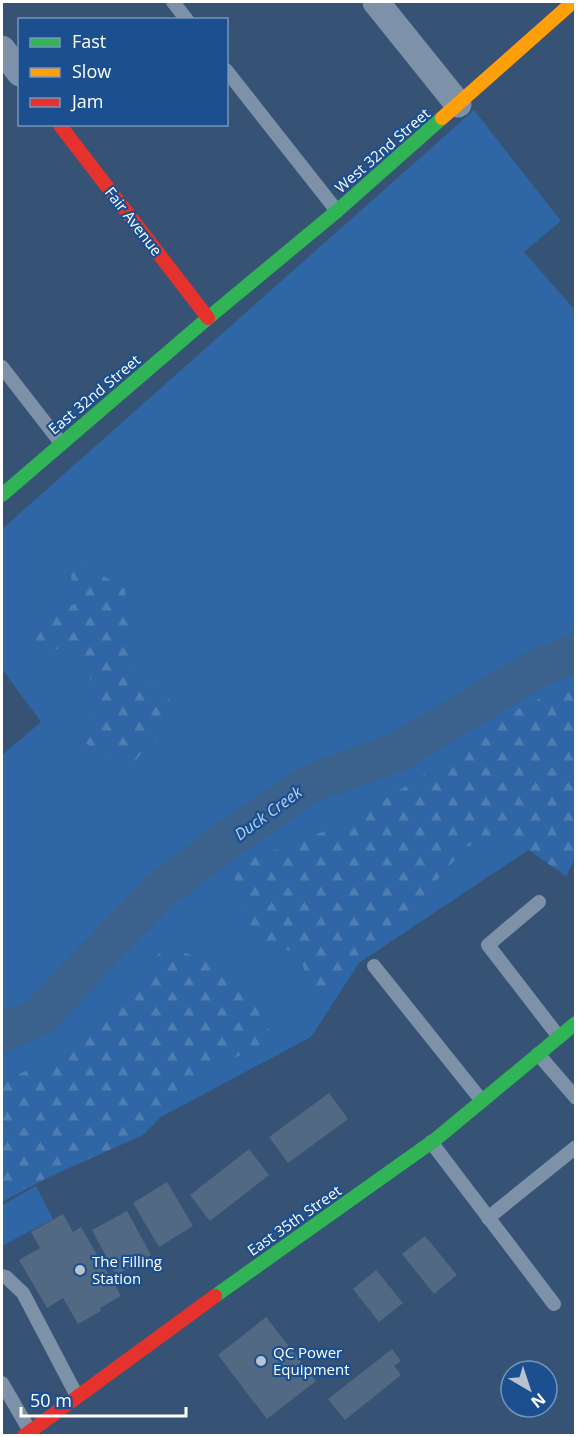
<svg xmlns="http://www.w3.org/2000/svg" width="577" height="1437" font-family="'Open Sans',sans-serif">
<defs>
<pattern id="forest-firs" width="22" height="20" patternUnits="userSpaceOnUse" patternTransform="scale(1.5)"><rect width="22" height="20" fill="#2f66a5"/><path d="M5 1l3.5 6h-7zM16 11l3.5 6h-7z" fill="#4e7db2"/></pattern>
</defs>
<rect width="100%" height="100%" fill="#365274"/>
<g fill="#2f66a5">
<polygon points="474,110 561,221 524,252 575,310 575,819 359,963 311,1037 2,1202 2,755 41,722 2,669 2,529"/>
<polygon points="36,1186 53,1219 2,1246 2,1205"/>
</g>
<g fill="url(#forest-firs)">
<polygon points="63,552 125,589 132,668 181,710 132,764 86,744 101,690 63,649 38,650 27,616 79,603"/>
<polygon points="575,681 576,750 573,751 576,757 575,859 566,876 505,834 466,847 400,922 314,997 298,952 253,944 231,866 339,826 413,782 518,709"/>
<polygon points="167,944 248,982 272,1038 203,1075 143,1135 2,1198 2,1080 45,1064 94,1032"/>
</g>
<g fill="none" stroke-linecap="round" stroke-linejoin="round">
<polyline stroke="#3b618d" stroke-width="39" points="2,1032 38,1018 157,893 227,840 307,785 397,752 534,670 576,653"/>
</g>
<g fill="#526984">
<polygon points="329,1093 348,1119 288,1163 269,1137"/>
<polygon points="249,1149 269,1175 210,1221 190,1195"/>
<polygon points="167,1182 193,1226 159,1247 133,1203"/>
<polygon points="127,1211 151,1255 116,1275 92,1230"/>
<polygon points="63,1214 73,1232 81,1227 121,1296 100,1308 101,1311 78,1324 63,1298 47,1308 19,1260 40,1248 31,1232"/>
<polygon points="425,1236 457,1275 434,1294 402,1254"/>
<polygon points="376,1270 403,1303 379,1322 353,1289"/>
<polygon points="266,1317 316,1381 267,1419 218,1355"/>
<polygon points="392,1349 401,1361 394,1366 401,1375 345,1420 328,1399"/>
</g>
<g fill="none" stroke-linecap="round" stroke-linejoin="round">
<g stroke="#7d92a8" stroke-width="14">
<polyline points="173,2 187,20"/>
<polyline points="226,70 337,211"/>
<polyline points="2,367 61,443"/>
<polyline points="539,902 488,945 559,1037"/>
<polyline points="374,966 482,1101"/>
<polyline points="538,1054 576,1098"/>
<polyline points="431,1142 554,1304"/>
<polyline points="488,1218 576,1147"/>
<polyline points="2,1276 6,1277 23,1293 77,1396"/>
<polyline points="2,1383 30,1431"/>
</g>
<g stroke="#7d92a8" stroke-width="27">
<polyline points="376,2 458,104"/>
<polyline points="2,49 20,73"/>
</g>
<g stroke="#30b455" stroke-width="14">
<polyline points="2,495 208,318 337,211 442,118"/>
<polyline points="215,1296 436,1139 576,1023"/>
</g>
<polyline stroke="#ff9f0a" stroke-width="14" points="442,118 573,2"/>
<g stroke="#e5322d" stroke-width="14">
<polyline points="59,124 208,318"/>
<polyline points="24,1436 215,1296"/>
</g>
</g>
<g fill="#b9c2ce" stroke="#1b4f8f" stroke-width="2">
<circle cx="80" cy="1270" r="6"/>
<circle cx="261" cy="1361" r="6"/>
</g>
<g text-anchor="middle" dominant-baseline="central" stroke-width="4.5" stroke-linejoin="round" paint-order="stroke">
<g font-size="15" fill="#fff" stroke="#1b4f8f">
<text transform="translate(382 150) rotate(-41)">West 32nd Street</text>
<text transform="translate(134 221) rotate(52)">Fair Avenue</text>
<text transform="translate(94 394) rotate(-40)">East 32nd Street</text>
<text transform="translate(294 1220) rotate(-35)">East 35th Street</text>
</g>
<g font-size="15" fill="#fff" stroke="#1b4f8f" text-anchor="start">
<text x="92" y="1261">The Filling<tspan x="92" dy="17">Station</tspan></text>
<text x="273" y="1352">QC Power<tspan x="273" dy="17">Equipment</tspan></text>
</g>
<g font-size="16" font-style="italic" fill="#b5d3f5" stroke="#1b4f8f">
<text transform="translate(268 813) rotate(-36)">Duck Creek</text>
</g>
</g>
<rect width="577" height="1437" fill="none" stroke="#ffffff" stroke-width="6"/>
<rect x="18" y="18" width="210" height="108" fill="#1b4f8f" stroke="#7695bc" stroke-width="1.5"/>
<rect x="30" y="38" width="30" height="9" fill="#30b455" stroke="#7695bc" stroke-width="1.5"/>
<text x="72" y="48" font-size="18" fill="#ffffff">Fast</text>
<rect x="30" y="68" width="30" height="9" fill="#ff9f0a" stroke="#7695bc" stroke-width="1.5"/>
<text x="72" y="78" font-size="18" fill="#ffffff">Slow</text>
<rect x="30" y="98" width="30" height="9" fill="#e5322d" stroke="#7695bc" stroke-width="1.5"/>
<text x="72" y="108" font-size="18" fill="#ffffff">Jam</text>
<g transform="translate(529 1389) rotate(141)"><circle r="28" fill="#1b4f8f" stroke="#7695bc" stroke-width="1.5"/>
<path d="M0-4.5L10 22L0 15L-10 22Z" fill="#b9c2ce"/>
<text y="-9" font-size="16" font-weight="bold" text-anchor="middle" fill="#ffffff">N</text>
</g>
<path d="M21 1407v9h165v-9" fill="none" stroke="#ffffff" stroke-width="3"/>
<text x="30" y="1407" font-size="18" fill="#ffffff" stroke="#1b4f8f" stroke-width="4.5" paint-order="stroke">50 m</text>
</svg>
